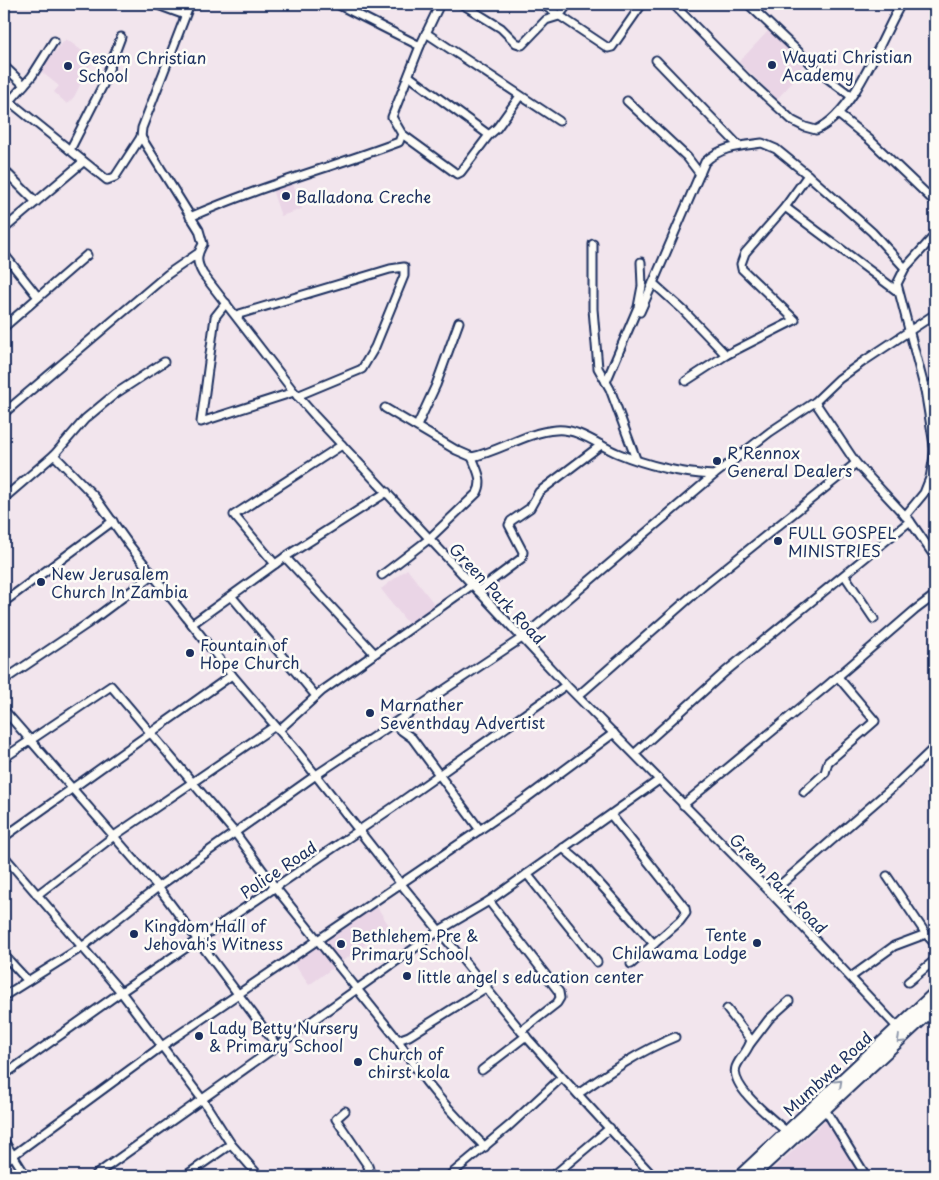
<svg xmlns="http://www.w3.org/2000/svg" width="939" height="1180" font-family="'Playpen Sans',sans-serif">
<rect width="100%" height="100%" fill="#f2e5ed"/>
<filter id="ink" filterUnits="userSpaceOnUse"><feTurbulence type="fractalNoise" baseFrequency=".02" numOctaves="2"/><feDisplacementMap in="SourceGraphic" scale="10" xChannelSelector="R" yChannelSelector="G"/><feConvolveMatrix kernelMatrix="1 2 1 2 8 2 1 2 1" color-interpolation-filters="sRGB"/></filter>
<g filter="url(#ink)">
<g fill="#ead5e6">
<polygon points="770,29 804,63 790,85 777,99 739,62"/>
<polygon points="66,39 93,59 74,97 67,104 54,92 59,86 39,70"/>
<polygon points="293,183 302,209 281,216 272,190"/>
<polygon points="407,569 435,605 409,625 381,589"/>
<polygon points="375,904 390,927 309,985 292,961"/>
<polygon points="828,1118 861,1176 766,1176"/>
</g>
<g fill="none" stroke-linecap="round" stroke-linejoin="round">
<defs>
<g id="minor">
<polyline points="155,4 185,15"/>
<polyline points="337,4 420,46"/>
<polyline points="462,4 501,28 516,43 522,45 546,20 559,16 568,4"/>
<polyline points="542,4 608,48 612,47 642,4"/>
<path d="M673 4 746 78 793 121 805 127 816 130C855 113 880 40 901 4"/>
<polyline points="748,4 822,74 851,96"/>
<polyline points="426,33 559,121"/>
<polyline points="656,60 738,145"/>
<polyline points="4,66 24,85"/>
<polyline points="410,77 489,135 497,128 520,96"/>
<polyline points="9,101 107,180 115,177 141,137"/>
<polyline points="627,101 687,157 700,174"/>
<polyline points="4,108 32,76 54,41"/>
<polyline points="838,114 870,140 935,202"/>
<polyline points="402,134 457,174 461,172 489,135"/>
<path d="M141 137 199 230 203 244C196 256 196 262 203 274L294 392 315 416 566 685 771 893 898 1028"/>
<polyline points="141,137 142,128 190,4"/>
<path d="M762 143 776 149 808 175 785 207 745 253 741 264 742 269 795 320 726 355 683 310 653 283 705 162C721 146 741 146 762 143Z"/>
<polyline points="70,150 103,85 121,37"/>
<polyline points="4,170 36,202"/>
<polyline points="808,175 872,232 905,268"/>
<polyline points="785,207 897,291"/>
<path d="M190 217C258 187 329 168 399 142L402 134 392 117 420 46 440 4"/>
<polyline points="4,229 83,162"/>
<polyline points="593,244 593,309 598,368 610,389 636,459"/>
<polyline points="4,254 38,297"/>
<polyline points="226,303 215,317 201,422 294,392"/>
<polyline points="640,312 653,283"/>
<polyline points="236,315 390,269 404,267 404,276 375,347 362,369 297,396"/>
<polyline points="4,327 87,255"/>
<polyline points="686,381 726,355"/>
<polyline points="606,382 638,307 642,286 641,262"/>
<polyline points="925,390 935,381"/>
<path d="M385 408 456 450 472 457C500 451 527 432 556 430 578 428 598 445 617 453 646 465 682 474 714 475"/>
<polyline points="4,413 168,274 197,254"/>
<polyline points="417,426 436,385 459,322"/>
<polyline points="54,455 85,419 115,394 164,362"/>
<polyline points="4,498 54,455 95,497 130,546 232,675 296,750 401,884 521,1031 562,1077 509,1126 449,1176"/>
<polyline points="905,516 924,493 930,478 935,451 925,390 897,284 905,268 935,235"/>
<polyline points="910,521 935,557"/>
<polyline points="285,557 374,653"/>
<polyline points="275,564 234,515 342,445"/>
<path d="M382 575 429 539 477 493C484 481 477 470 472 457"/>
<polyline points="845,576 874,619"/>
<polyline points="478,591 522,558 523,552 509,525 511,521 530,508 539,492 601,445"/>
<polyline points="232,597 316,696"/>
<polyline points="4,602 113,521"/>
<polyline points="192,624 285,557 387,492"/>
<polyline points="4,680 87,624 154,574"/>
<polyline points="578,696 702,587 856,463"/>
<polyline points="4,710 158,887 277,1046 94,1176"/>
<polyline points="394,725 412,738 480,830"/>
<polyline points="279,730 322,691 472,585"/>
<polyline points="635,753 725,672 910,521 856,463 815,402"/>
<polyline points="4,758 111,686 236,834 275,887 398,1040 409,1036 487,987"/>
<polyline points="804,792 825,773 828,762 875,721 838,677"/>
<polyline points="683,805 828,685 915,610 935,595"/>
<polyline points="611,815 685,908 686,913 680,921 631,964"/>
<polyline points="4,837 232,675"/>
<polyline points="563,848 583,865 654,944"/>
<polyline points="4,856 121,992 202,1099 231,1144 259,1176"/>
<polyline points="527,874 597,962"/>
<polyline points="887,876 926,934 935,944"/>
<polyline points="771,893 892,788 935,747"/>
<polyline points="37,895 114,836 275,726"/>
<polyline points="489,901 559,992 560,998 557,1003 521,1031"/>
<polyline points="4,955 28,981"/>
<polyline points="851,977 894,946 926,934"/>
<polyline points="908,982 935,960"/>
<polyline points="4,996 82,947 158,887 316,775 522,638 714,475 770,432 815,402 839,379 864,361 935,314"/>
<path d="M727 1009 751 1040C749 1050 740 1057 736 1067 729 1087 774 1120 787 1132"/>
<path d="M398 1040C422 1082 451 1112 485 1147"/>
<polyline points="750,1044 769,1019 789,1001"/>
<polyline points="277,1046 440,930 489,901 659,780"/>
<polyline points="482,1070 526,1036"/>
<polyline points="4,1075 121,992 392,808 566,685"/>
<polyline points="562,1077 653,1176"/>
<path d="M578 1094C609 1072 640 1051 675 1037"/>
<polyline points="823,1106 866,1176"/>
<polyline points="345,1111 336,1119 368,1166 369,1169 365,1176"/>
<polyline points="4,1141 26,1176"/>
<polyline points="4,1162 162,1046 525,799 614,733"/>
<polyline points="185,1176 231,1144"/>
<polyline points="553,1176 610,1128"/>
</g>
<g id="primary">
<polyline points="740,1176 935,993"/>
<polyline points="752,1176 935,1007"/>
</g>
</defs>
<use href="#minor" stroke="#1b2f5e" stroke-width="11"/>
<use href="#primary" stroke="#1b2f5e" stroke-width="15"/>
<use href="#minor" stroke="#fdfcf7" stroke-width="7"/>
<use href="#primary" stroke="#fdfcf7" stroke-width="11"/>
</g>
<defs><path id="oneway-chevron" d="M-2-3.5L2.5 0L-2 3.5" fill="none" stroke-width="1.6" stroke-linecap="round" stroke-linejoin="round" transform="scale(1.25)"/></defs>
<g stroke="#8c96aa">
<use href="#oneway-chevron" transform="translate(900 1040) rotate(137)"/>
<use href="#oneway-chevron" transform="translate(839 1083) rotate(-43)"/>
</g>
</g>
<g fill="#1b2f5e" stroke="#fdfcf7" stroke-width="2">
<circle cx="772" cy="65" r="5"/>
<circle cx="68" cy="66" r="5"/>
<circle cx="286" cy="196" r="5"/>
<circle cx="717" cy="461" r="5"/>
<circle cx="778" cy="541" r="5"/>
<circle cx="41" cy="582" r="5"/>
<circle cx="190" cy="653" r="5"/>
<circle cx="370" cy="713" r="5"/>
<circle cx="134" cy="934" r="5"/>
<circle cx="757" cy="943" r="5"/>
<circle cx="341" cy="944" r="5"/>
<circle cx="407" cy="976" r="5"/>
<circle cx="199" cy="1036" r="5"/>
<circle cx="358" cy="1062" r="5"/>
</g>
<g text-anchor="middle" dominant-baseline="central" stroke-width="5" stroke-linejoin="round" paint-order="stroke">
<g font-size="16" fill="#1b2f5e" stroke="#fdfcf7" text-anchor="start">
<text x="782" y="56">Wayati Christian<tspan x="782" dy="18">Academy</tspan></text>
<text x="78" y="57">Gesam Christian<tspan x="78" dy="18">School</tspan></text>
<text x="296" y="196">Balladona Creche</text>
<text x="727" y="452">R Rennox<tspan x="727" dy="18">General Dealers</tspan></text>
<text x="788" y="532">FULL GOSPEL<tspan x="788" dy="18">MINISTRIES</tspan></text>
<text x="51" y="573">New Jerusalem<tspan x="51" dy="18">Church In Zambia</tspan></text>
<text x="200" y="644">Fountain of<tspan x="200" dy="18">Hope Church</tspan></text>
<text x="380" y="704">Marnather<tspan x="380" dy="18">Seventhday Advertist</tspan></text>
<text x="144" y="925">Kingdom Hall of<tspan x="144" dy="18">Jehovah's Witness</tspan></text>
<text x="747" y="934" text-anchor="end">Tente<tspan x="747" dy="18">Chilawama Lodge</tspan></text>
<text x="351" y="935">Bethlehem Pre &amp;<tspan x="351" dy="18">Primary School</tspan></text>
<text x="417" y="976">little angel s education center</text>
<text x="209" y="1027">Lady Betty Nursery<tspan x="209" dy="18">&amp; Primary School</tspan></text>
<text x="368" y="1053">Church of<tspan x="368" dy="18">chirst kola</tspan></text>
</g>
<g font-size="16" fill="#1b2f5e" stroke="#fdfcf7">
<text transform="translate(498 593) rotate(47)">Green Park Road</text>
<text transform="translate(278 869) rotate(-34)">Police Road</text>
<text transform="translate(779 883) rotate(46)">Green Park Road</text>
<text transform="translate(827 1073) rotate(-43)">Mumbwa Road</text>
</g>
</g>
<rect width="939" height="1180" fill="none" stroke="#fdfcf7" stroke-width="20"/>
<rect x="10" y="10" width="919" height="1160" fill="none" stroke="#1b2f5e" stroke-width="2" filter="url(#ink)"/>
</svg>
